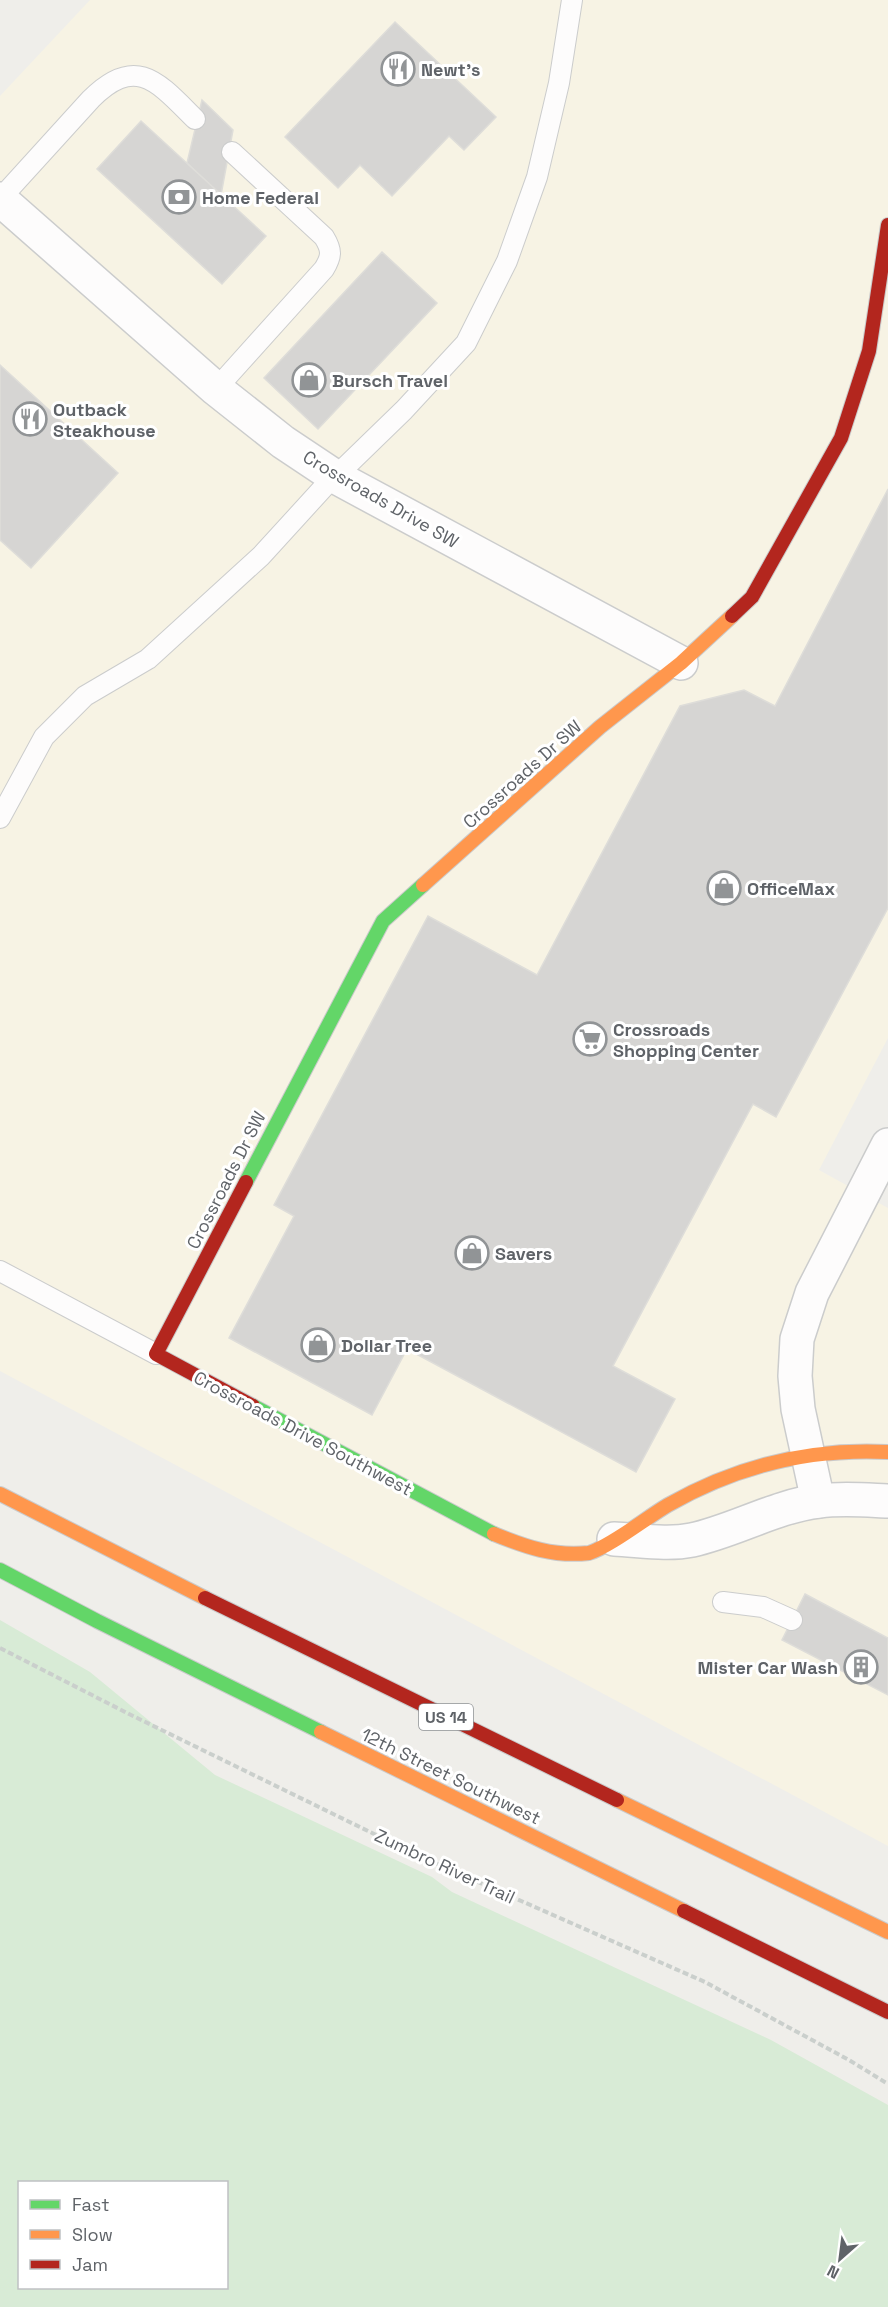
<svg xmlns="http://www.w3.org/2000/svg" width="888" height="2307" font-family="'Space Grotesk',sans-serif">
<rect width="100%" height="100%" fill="#efeeea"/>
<polygon fill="#f7f3e4" points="90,0 888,0 888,1038 819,1170 888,1208 888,1846 0,1371 0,96"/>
<path fill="#d8ebd6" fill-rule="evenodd" d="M0 1620 90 1672 215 1775 432 1877 452 1892 771 2040 888 2105V2307H0ZM20 2182H226V2288H20Z"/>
<g fill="#d6d5d3" stroke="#deddd9" stroke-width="1.5">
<polygon points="395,22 496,117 464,150 449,136 392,196 360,165 338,188 285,137"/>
<polygon points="202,100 233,130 221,195 187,163"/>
<polygon points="141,121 266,236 222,284 97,169"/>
<polygon points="382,252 437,303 318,429 264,378"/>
<polygon points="0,365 118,473 31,568 0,540"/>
<polygon points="888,489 888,908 776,1117 753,1104 613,1366 675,1399 636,1472 407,1349 372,1415 229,1338 294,1216 274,1205 428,916 537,975 680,706 744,690 775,706"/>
<polygon points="805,1594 888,1638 888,1695 782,1640"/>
</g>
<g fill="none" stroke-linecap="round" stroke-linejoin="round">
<defs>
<g id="lane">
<path d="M0 199 91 99C136 54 158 82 195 119"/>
<path d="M216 389 324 269C332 256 332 250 324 237L232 152"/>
<polyline points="0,818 44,737 85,696 148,659 261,556 334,476 336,476 404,410 466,343 507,261 537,177 559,83 572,0"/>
<polyline points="0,1271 156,1354"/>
<polyline points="723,1602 763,1607 792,1620"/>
</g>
<g id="street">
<polyline points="0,199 216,389 283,442 334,476 681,663"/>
<polyline points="818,1501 798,1409 795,1376 797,1339 812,1293 888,1145"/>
<path d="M614 1539C639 1540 667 1545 692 1540 734 1531 776 1506 819 1501 842 1498 865 1500 888 1501"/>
</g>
<g id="fast">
<polyline points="246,1182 383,921 423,885"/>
<polyline points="253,1406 494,1534"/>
<polyline points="0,1570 97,1621 321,1732"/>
</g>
<g id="slow">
<polyline points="423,885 600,727 681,663 732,616"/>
<polyline points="0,1494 205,1598"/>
<path d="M494 1534C526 1547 554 1557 589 1553 611 1546 646 1518 668 1505 736 1466 809 1448 888 1452"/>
<polyline points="321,1732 684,1911"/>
<polyline points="617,1800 888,1932"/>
</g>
<g id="jam">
<polyline points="732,616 752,597 841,438 869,351 888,225"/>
<polyline points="246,1182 156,1354 253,1406"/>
<polyline points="205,1598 617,1800"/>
<polyline points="684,1911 888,2012"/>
</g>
</defs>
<use href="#lane" stroke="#cbcccc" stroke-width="22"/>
<use href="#street" stroke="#cbcccc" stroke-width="36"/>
<use href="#fast" stroke="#cacacb" stroke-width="16"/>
<use href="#slow" stroke="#cacacb" stroke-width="16"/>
<use href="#jam" stroke="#cacacb" stroke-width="16"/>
<polyline stroke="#cacfcc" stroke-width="4" stroke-dasharray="6 3" stroke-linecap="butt" points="0,1648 129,1714 417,1855 705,1982 849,2060 888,2084"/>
<use href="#lane" stroke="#fdfcfc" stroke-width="20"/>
<use href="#street" stroke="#fdfcfc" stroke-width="33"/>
<use href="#fast" stroke="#63d668" stroke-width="14"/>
<use href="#slow" stroke="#ff974d" stroke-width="14"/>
<use href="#jam" stroke="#b3261e" stroke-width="14"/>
</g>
<defs>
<symbol id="restaurant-ring" viewBox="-11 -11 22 22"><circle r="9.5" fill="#fff" stroke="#919496" stroke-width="1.5"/><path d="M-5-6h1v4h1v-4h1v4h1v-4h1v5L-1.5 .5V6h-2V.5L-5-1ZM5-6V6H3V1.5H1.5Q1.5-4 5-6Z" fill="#919496"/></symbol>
<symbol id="bank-ring" viewBox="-11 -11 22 22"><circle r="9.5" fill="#fff" stroke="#919496" stroke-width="1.5"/><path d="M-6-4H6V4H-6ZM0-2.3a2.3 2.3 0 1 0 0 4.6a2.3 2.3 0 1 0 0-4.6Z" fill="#919496"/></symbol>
<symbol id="shop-ring" viewBox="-11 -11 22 22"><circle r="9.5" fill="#fff" stroke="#919496" stroke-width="1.5"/><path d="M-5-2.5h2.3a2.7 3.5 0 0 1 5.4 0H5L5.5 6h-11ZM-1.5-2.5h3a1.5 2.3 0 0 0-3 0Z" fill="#919496"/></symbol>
<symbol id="supermarket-ring" viewBox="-11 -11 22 22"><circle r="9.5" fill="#fff" stroke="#919496" stroke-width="1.5"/><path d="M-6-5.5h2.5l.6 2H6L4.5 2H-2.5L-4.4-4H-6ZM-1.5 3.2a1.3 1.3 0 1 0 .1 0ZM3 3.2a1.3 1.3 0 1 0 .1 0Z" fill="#919496"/></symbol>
<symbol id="building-ring" viewBox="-11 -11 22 22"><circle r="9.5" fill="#fff" stroke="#919496" stroke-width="1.5"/><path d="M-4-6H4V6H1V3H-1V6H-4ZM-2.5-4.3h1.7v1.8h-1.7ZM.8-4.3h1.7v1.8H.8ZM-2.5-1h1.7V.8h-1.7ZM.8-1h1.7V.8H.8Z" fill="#919496"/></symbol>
</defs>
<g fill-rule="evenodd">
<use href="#restaurant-ring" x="379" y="50" width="38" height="38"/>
<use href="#bank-ring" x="160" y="178" width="38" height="38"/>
<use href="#shop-ring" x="290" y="361" width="38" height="38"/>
<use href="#restaurant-ring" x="11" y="400" width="38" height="38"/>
<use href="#shop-ring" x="705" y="869" width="38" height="38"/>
<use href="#supermarket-ring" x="571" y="1020" width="38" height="38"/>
<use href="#shop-ring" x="453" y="1234" width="38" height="38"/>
<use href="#shop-ring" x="299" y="1326" width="38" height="38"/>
<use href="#building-ring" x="842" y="1648" width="38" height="38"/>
</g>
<g text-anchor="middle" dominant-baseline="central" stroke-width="6" stroke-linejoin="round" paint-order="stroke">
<rect fill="#fff" stroke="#8f9295" stroke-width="1.5" x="419" y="1704" width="54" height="26" rx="4.5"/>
<g font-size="16" font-weight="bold" fill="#5f6368">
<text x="446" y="1717">US 14</text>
</g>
<g font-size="18" font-weight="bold" fill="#5f6368" stroke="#fff" text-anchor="start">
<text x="421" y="69">Newt's</text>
<text x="202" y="197">Home Federal</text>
<text x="332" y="380">Bursch Travel</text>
<text x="53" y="409">Outback<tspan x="53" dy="21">Steakhouse</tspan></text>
<text x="747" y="888">OfficeMax</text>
<text x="613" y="1029">Crossroads<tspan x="613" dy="21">Shopping Center</tspan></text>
<text x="495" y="1253">Savers</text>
<text x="341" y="1345">Dollar Tree</text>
<text x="838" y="1667" text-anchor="end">Mister Car Wash</text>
</g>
<g font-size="18" fill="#5f6368" stroke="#fff">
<text transform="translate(381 499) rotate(30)">Crossroads Drive SW</text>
<text transform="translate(522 774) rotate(-42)">Crossroads Dr SW</text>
<text transform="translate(226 1180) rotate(-63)">Crossroads Dr SW</text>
<text transform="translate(303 1433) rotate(28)">Crossroads Drive Southwest</text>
<text transform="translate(451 1776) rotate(26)">12th Street Southwest</text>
<text transform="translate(445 1866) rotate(25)">Zumbro River Trail</text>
</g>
</g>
<rect x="18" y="2181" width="210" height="108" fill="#ffffff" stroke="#bfc1c3" stroke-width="1.5"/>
<rect x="30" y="2200" width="30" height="9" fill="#63d668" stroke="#bfc1c3" stroke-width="1.5"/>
<text x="72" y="2211" font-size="18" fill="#5f6368">Fast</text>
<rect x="30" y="2230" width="30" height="9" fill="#ff974d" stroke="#bfc1c3" stroke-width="1.5"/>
<text x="72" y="2241" font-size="18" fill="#5f6368">Slow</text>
<rect x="30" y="2260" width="30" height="9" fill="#b3261e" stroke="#bfc1c3" stroke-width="1.5"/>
<text x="72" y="2271" font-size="18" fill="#5f6368">Jam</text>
<g transform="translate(840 2259) rotate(208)" stroke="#ffffff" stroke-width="4.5" paint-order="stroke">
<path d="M0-4.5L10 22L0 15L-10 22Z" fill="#5f6368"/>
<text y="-9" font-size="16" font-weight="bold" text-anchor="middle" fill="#5f6368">N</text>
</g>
</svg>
